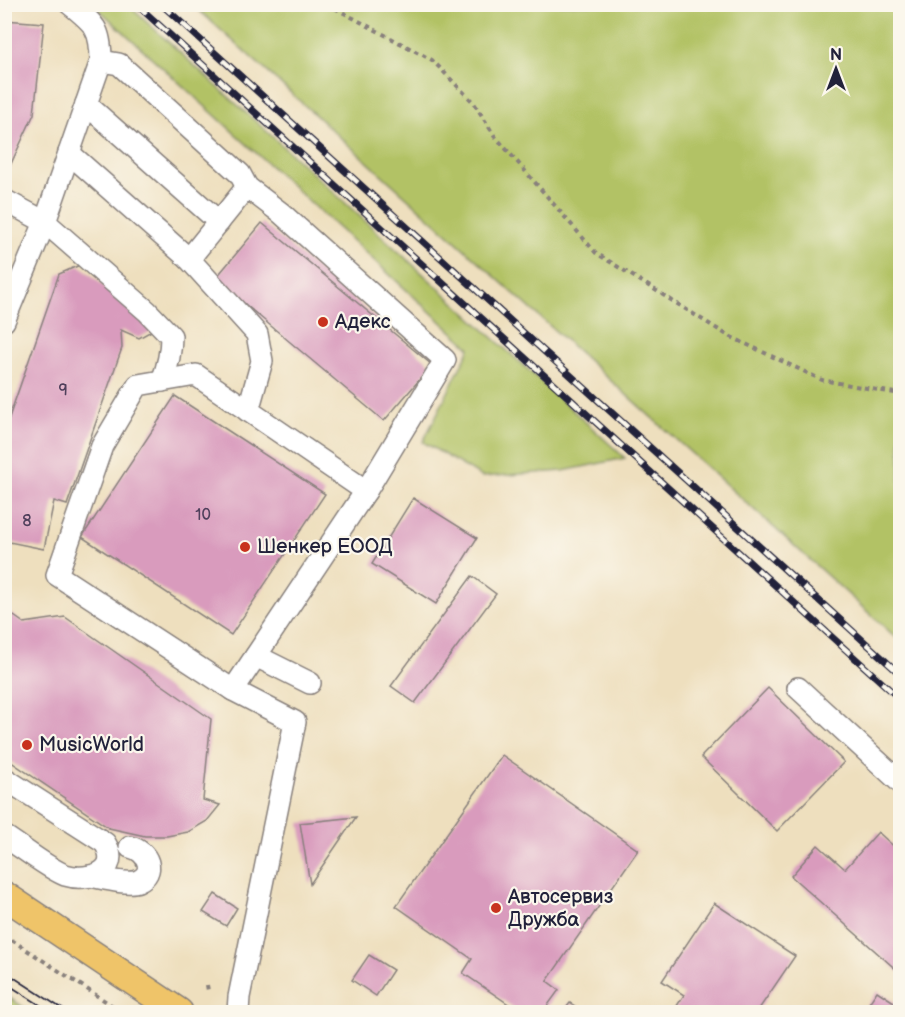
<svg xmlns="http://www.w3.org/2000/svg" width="905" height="1017" font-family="'Balsamiq Sans',sans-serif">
<rect width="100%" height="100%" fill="#fbf7ec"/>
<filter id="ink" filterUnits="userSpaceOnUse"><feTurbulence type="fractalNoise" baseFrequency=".0167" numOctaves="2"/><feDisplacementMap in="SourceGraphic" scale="12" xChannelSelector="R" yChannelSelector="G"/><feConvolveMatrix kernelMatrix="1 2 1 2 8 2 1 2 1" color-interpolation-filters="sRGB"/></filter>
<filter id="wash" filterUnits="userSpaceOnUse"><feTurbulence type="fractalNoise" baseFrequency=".008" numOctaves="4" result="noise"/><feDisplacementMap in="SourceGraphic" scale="24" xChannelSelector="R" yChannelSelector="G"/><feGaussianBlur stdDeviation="1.35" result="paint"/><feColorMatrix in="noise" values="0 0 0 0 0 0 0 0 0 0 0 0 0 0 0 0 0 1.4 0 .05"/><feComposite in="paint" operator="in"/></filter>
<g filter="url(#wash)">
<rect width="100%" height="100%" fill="#eedfbe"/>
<g fill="#b2c265" stroke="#6a7250" stroke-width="1.5">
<polygon points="94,5 128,5 625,458 563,471 482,477 423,442 470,348"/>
<polygon points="193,5 900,5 900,641"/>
<polygon points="4,995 5,995 31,1012 5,1012"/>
</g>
<g id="blocks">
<g fill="#d99bbd">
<polygon points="4,20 44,23 34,114 9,168 4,166"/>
<polygon points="262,223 432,365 384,421 215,279"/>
<polygon points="80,265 153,330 139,338 121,330 122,348 67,505 54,501 44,549 4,541 4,432 59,274"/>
<polygon points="175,396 325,494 231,635 82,537"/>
<polygon points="413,498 477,538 436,604 372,564"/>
<polygon points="472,576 496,594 415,703 391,686"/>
<polygon points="4,609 24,623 65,617 211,719 203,800 220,805 207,821 188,832 167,836 145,836 109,828 4,757"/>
<polygon points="768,688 844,762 777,831 701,757"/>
<polygon points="502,755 638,850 547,981 559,990 543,1012 520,1012 463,973 472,959 396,906"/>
<polygon points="356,817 310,884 300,823"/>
<polygon points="878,832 900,852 900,973 791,876 818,845 845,869"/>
<polygon points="215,894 237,908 226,926 203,912"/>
<polygon points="714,903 795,956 757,1012 673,1012 684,995 662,981"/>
<polygon points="369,955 393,970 376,996 352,980"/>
<polygon points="877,991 900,1006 900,1012 863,1012"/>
<polygon points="570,1003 584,1012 563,1012"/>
</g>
</g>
</g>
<g filter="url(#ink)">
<use href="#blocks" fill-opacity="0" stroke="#88807c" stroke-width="1.5"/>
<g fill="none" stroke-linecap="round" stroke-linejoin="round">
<defs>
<g id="minor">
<polyline points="101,61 119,64 240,174 247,187 281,213 445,360 366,491"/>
<polyline points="86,104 219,222"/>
<polyline points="69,153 189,259 247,187"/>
<path d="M4 200 45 222 147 311 171 336C171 352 168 366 162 381"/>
<polyline points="189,259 257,334 262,361 248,411"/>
<path d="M4 321 45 222 101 61C101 29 95 24 70 4"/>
<polygon points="196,375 366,491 233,690 57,575 102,446 138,385"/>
<polyline points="256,656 310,683"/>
<polyline points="798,688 900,782"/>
<polyline points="233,690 295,722 239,997 238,1012"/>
<path d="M4 778 105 843C109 850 112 857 108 865 101 878 78 879 65 875 49 869 20 846 4 836"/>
<path d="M90 876C101 878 128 885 138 881 157 873 148 851 130 847"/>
</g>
<polyline id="major" points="4,895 179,1012"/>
</defs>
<use href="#minor" stroke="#88807c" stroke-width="24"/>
<use href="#major" stroke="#88807c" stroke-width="30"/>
<g stroke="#88807c" stroke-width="4" stroke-dasharray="4.5 4.5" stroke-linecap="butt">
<polyline points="327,4 432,60 474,103 494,135 596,253 727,335 822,380 900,394"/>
<polyline points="4,935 122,1012"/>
<polyline points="207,985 208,991"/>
</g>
<use href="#minor" stroke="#fff" stroke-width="21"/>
<use href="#major" stroke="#efc469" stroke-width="27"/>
<g stroke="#22223b" stroke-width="1.5">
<polyline points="4,971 67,1012"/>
<polyline points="4,982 51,1012"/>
</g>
<defs>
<g id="rail">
<polyline points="136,4 900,699"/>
<polyline points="161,4 900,674"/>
</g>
</defs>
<use href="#rail" stroke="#22223b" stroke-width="7"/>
<use href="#rail" stroke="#fbf7ec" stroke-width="4.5" stroke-dasharray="14" stroke-linecap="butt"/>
</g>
</g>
<g fill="#c8321e" stroke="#fbf7ec" stroke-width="2">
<circle cx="323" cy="322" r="6"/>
<circle cx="245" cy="547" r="6"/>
<circle cx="27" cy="745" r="6"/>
<circle cx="496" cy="908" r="6"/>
</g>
<g text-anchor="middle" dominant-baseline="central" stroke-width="4.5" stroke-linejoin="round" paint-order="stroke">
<g font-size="16" fill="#50405c">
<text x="63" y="390">9</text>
<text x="203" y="515">10</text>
<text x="27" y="521">8</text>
</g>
<g font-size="20" fill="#22223b" stroke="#fbf7ec" text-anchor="start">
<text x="335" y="322">Адекс</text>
<text x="257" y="547">Шенкер ЕООД</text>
<text x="39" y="745">MusicWorld</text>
<text x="508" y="897">Автосервиз<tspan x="508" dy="23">Дружба</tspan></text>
</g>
</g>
<rect width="905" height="1017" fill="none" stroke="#fbf7ec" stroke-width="24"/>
<g transform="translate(836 69)" stroke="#fbf7ec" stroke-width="4.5" paint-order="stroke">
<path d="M0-4.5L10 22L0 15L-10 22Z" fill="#22223b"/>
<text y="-9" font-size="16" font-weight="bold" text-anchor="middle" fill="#22223b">N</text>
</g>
</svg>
